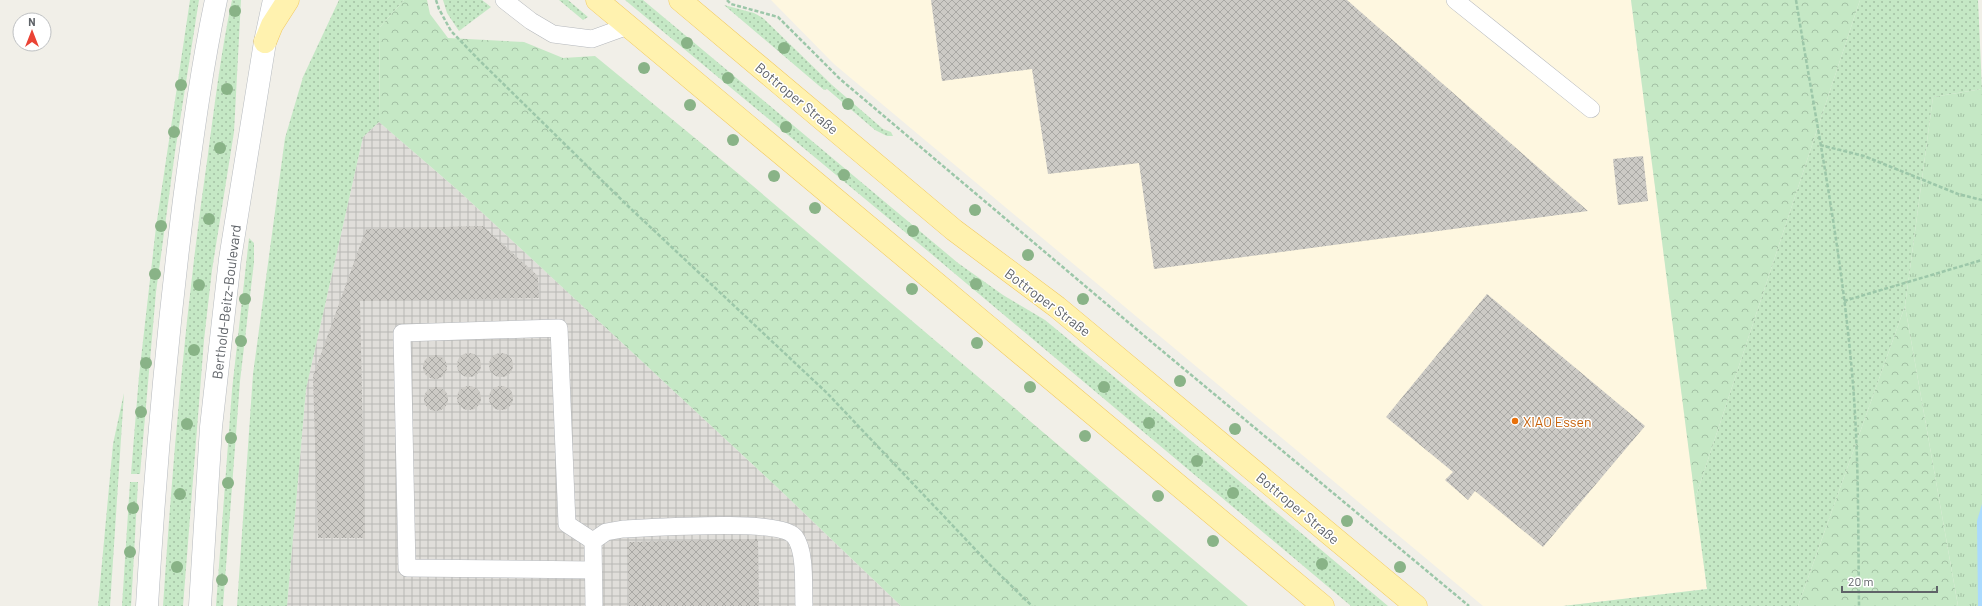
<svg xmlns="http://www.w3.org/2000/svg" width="1982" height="606" font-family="Barlow,sans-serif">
<defs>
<pattern id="industrial-grid" width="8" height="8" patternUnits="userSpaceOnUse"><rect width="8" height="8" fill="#e0deda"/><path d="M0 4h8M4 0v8" fill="none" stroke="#b9b8b5"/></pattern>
<pattern id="grass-dots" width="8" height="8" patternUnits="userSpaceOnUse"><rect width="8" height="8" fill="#c5e8c5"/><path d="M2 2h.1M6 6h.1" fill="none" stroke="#a3c0a4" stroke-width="1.8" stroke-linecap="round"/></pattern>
<pattern id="forest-crowns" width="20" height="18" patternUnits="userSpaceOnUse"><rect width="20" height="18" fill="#c5e8c5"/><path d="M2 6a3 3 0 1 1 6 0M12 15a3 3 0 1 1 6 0" fill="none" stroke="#a3c0a4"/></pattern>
<pattern id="park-tufts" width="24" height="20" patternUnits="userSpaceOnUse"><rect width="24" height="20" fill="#c5e8c5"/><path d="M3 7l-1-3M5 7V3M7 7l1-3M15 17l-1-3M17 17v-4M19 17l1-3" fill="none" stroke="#a3c0a4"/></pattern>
<pattern id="building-cross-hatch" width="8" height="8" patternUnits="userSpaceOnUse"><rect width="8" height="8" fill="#cccac5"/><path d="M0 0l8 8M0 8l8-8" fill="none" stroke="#a9a8a4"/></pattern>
</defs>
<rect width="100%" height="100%" fill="#f1efe8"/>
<polygon fill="#fef7e0" points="771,0 1631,0 1707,589 1563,606 1483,606 834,64"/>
<polygon fill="url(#industrial-grid)" points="379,122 460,192 780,490 901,606 287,606 306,389 363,137"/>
<g fill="url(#grass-dots)">
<polygon points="190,0 199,0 175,152 156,292 140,474 131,474 139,376 156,227"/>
<path d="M232 0H241L234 132 212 270 204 340 183 606H163C173 455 186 305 208 154 215 103 221 51 232 0Z"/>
<polygon points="339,0 404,0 380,27 379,122 363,137 306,389 287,606 237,606 253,374 285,138 303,77"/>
<polygon points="443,0 482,0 491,7 459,31 447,13"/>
<polygon points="559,0 568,0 588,17 583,20"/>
<polygon points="625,0 643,0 958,263 1003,295 1045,320 1163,417 1388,606 1351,606 929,252"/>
<polygon points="1860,0 1978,0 1982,89 1933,97 1905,306 1798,606 1563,606 1707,589 1695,499"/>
<polygon points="724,5 754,13 763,18 832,85 883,129 891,132 893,136 887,136 875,130 827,89 824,90"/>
<polygon points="249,238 254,243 254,262 240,381 223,606 216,606 232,390"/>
<polygon points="124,393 110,606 98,606 113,444"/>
<polygon points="130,482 138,482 132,590 131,606 122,606"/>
</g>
<g fill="url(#forest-crowns)">
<polygon points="404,0 427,0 430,14 448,38 524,42 563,58 595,56 740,175 1248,606 901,606 780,490 460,192 379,122 380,27"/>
<polygon points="1631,0 1860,0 1695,499"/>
<polygon points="1905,306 1958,606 1798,606"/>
</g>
<polygon fill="url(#park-tufts)" points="1982,89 1982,606 1958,606 1905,306 1933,97"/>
<polygon fill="#aadaff" points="1982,504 1982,606 1978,606 1977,521"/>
<g fill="url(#building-cross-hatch)">
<polygon points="931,0 1347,0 1588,211 1154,269 1139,163 1048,174 1032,69 942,81"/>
<polygon points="1643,156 1648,201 1618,205 1613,159"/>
<polygon points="483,226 538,276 539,298 360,301 365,538 318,538 313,376 366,229"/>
<polygon points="1487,294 1645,426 1543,547 1475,491 1468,500 1445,480 1453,472 1386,417"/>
<circle cx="469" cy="365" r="12"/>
<circle cx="501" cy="365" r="12"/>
<circle cx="435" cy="367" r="12"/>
<circle cx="501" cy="398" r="12"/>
<circle cx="469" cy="398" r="12"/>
<circle cx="436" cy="399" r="12"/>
<polygon points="758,539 759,606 629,606 627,542"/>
</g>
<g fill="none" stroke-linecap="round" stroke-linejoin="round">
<defs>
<g id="lane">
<polyline points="504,0 531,21 553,34 592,39 628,26"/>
<polyline points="1455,0 1591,109"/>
<polyline points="593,541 567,524 559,328 402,333 407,568 593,570"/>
<path d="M594 606 593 541 606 532 623 529C651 528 781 518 795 537 806 552 803 587 804 606"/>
</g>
<g id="secondary">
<path d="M147 606C155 470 167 335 184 200 193 133 202 66 216 0"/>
<polyline points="200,606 211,427 230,259 265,42 274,0"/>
</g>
<g id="primary">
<polyline points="597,0 1323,606"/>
<polyline points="680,0 954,230 1057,307 1416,606"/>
<polyline points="265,42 272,25 288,0"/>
</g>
</defs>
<use href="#lane" stroke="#b5b8bc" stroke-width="18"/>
<use href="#secondary" stroke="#b6babf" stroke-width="23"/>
<use href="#primary" stroke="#f2c960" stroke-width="23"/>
<g stroke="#9cc7a9" stroke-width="2.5" stroke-dasharray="4 2" stroke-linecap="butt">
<polyline points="436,0 439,9 451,31 480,61 629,207 827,393 992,567 1032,606"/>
<polyline points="727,0 731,4 778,17 840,79 1148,339 1469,606"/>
<path d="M1796 0C1817 128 1843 256 1853 385 1859 459 1858 532 1859 606"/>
<polyline points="1820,145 1864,156 1958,194 1982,200"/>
<polyline points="1844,301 1982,260"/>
</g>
<use href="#lane" stroke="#fff" stroke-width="17"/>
<use href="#secondary" stroke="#fff" stroke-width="22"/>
<use href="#primary" stroke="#fff2af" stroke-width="22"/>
</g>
<g fill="#89b387">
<circle cx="235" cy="11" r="6"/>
<circle cx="687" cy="43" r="6"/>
<circle cx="784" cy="48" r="6"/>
<circle cx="644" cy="68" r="6"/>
<circle cx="728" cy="78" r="6"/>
<circle cx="181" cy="85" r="6"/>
<circle cx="227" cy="89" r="6"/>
<circle cx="848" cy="104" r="6"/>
<circle cx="690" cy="105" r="6"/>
<circle cx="786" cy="127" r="6"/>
<circle cx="174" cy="132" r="6"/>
<circle cx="733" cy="140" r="6"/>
<circle cx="220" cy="148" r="6"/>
<circle cx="844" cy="175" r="6"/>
<circle cx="774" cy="176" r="6"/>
<circle cx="815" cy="208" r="6"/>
<circle cx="975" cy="210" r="6"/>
<circle cx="209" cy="219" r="6"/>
<circle cx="161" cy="226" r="6"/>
<circle cx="913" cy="231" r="6"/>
<circle cx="1028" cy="255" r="6"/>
<circle cx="155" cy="274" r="6"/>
<circle cx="976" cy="284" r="6"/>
<circle cx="199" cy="285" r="6"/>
<circle cx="912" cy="289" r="6"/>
<circle cx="245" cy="299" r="6"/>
<circle cx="1083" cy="299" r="6"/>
<circle cx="241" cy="341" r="6"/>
<circle cx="977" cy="343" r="6"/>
<circle cx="194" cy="350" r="6"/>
<circle cx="146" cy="363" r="6"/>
<circle cx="1180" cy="381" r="6"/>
<circle cx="1030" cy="387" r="6"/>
<circle cx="1104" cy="387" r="6"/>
<circle cx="141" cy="412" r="6"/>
<circle cx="1149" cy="423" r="6"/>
<circle cx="187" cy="424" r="6"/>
<circle cx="1235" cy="429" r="6"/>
<circle cx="1085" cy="436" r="6"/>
<circle cx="231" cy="438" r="6"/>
<circle cx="1197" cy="461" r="6"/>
<circle cx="228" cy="483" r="6"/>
<circle cx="1233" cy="493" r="6"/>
<circle cx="180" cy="494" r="6"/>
<circle cx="1158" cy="496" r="6"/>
<circle cx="133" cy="508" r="6"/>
<circle cx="1347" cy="521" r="6"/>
<circle cx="1213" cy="541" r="6"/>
<circle cx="130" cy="552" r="6"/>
<circle cx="1322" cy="564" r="6"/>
<circle cx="177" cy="567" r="6"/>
<circle cx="1400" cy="567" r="6"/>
<circle cx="222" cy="580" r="6"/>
</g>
<circle fill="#e8710a" stroke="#fff" stroke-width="1.5" cx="1515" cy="421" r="4"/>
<g text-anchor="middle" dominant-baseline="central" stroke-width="3" stroke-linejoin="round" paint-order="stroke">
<g font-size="14" fill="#5f6368" stroke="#fff">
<text transform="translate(797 98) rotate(40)">Bottroper Straße</text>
<text transform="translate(226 302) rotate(-83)">Berthold-Beitz-Boulevard</text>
<text transform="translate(1048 302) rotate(37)">Bottroper Straße</text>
<text transform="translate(1298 508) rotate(40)">Bottroper Straße</text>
</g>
<g font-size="14" fill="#c56008" stroke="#fff" text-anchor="start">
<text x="1523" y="421">XIAO Essen</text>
</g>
</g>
<g transform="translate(32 32)"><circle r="19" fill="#ffffff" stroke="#bfc1c3"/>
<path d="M0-3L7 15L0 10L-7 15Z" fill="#ea4335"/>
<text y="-6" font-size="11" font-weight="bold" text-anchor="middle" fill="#5f6368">N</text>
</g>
<path d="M1842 586v6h95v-6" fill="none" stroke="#5f6368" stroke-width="2"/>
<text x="1848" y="586" font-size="12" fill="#5f6368" stroke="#ffffff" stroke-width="3" paint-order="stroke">20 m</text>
</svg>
